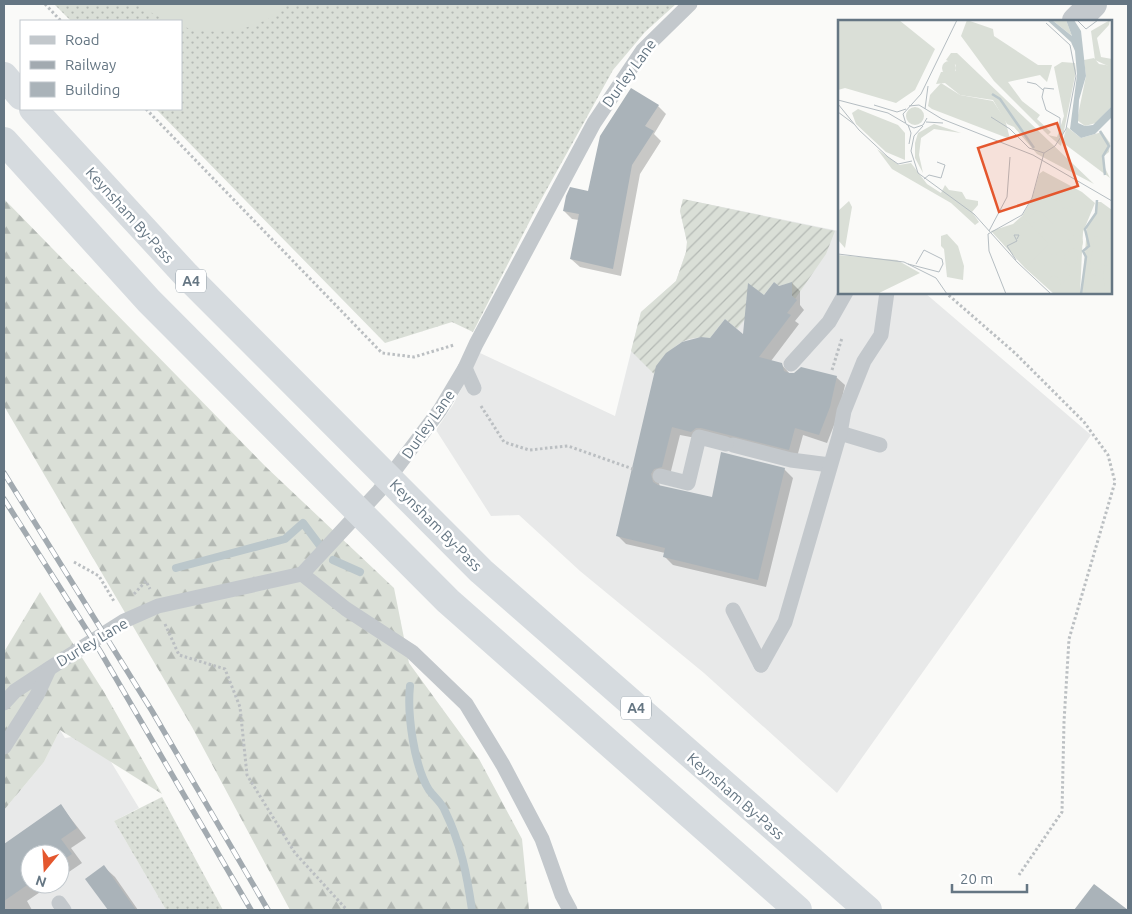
<svg xmlns="http://www.w3.org/2000/svg" width="1132" height="914" font-family="Ubuntu,sans-serif">
<defs>
<pattern id="grass-dots" width="8" height="8" patternUnits="userSpaceOnUse" patternTransform="scale(1.25)"><rect width="8" height="8" fill="#dadfd7"/><path d="M2 2h.1M6 6h.1" fill="none" stroke="#b4b9b4" stroke-width="1.8" stroke-linecap="round"/></pattern>
<pattern id="forest-firs" width="22" height="20" patternUnits="userSpaceOnUse" patternTransform="scale(1.25)"><rect width="22" height="20" fill="#dadfd7"/><path d="M5 1l3.5 6h-7zM16 11l3.5 6h-7z" fill="#b4b9b4"/></pattern>
<pattern id="garden-furrows" width="10" height="10" patternUnits="userSpaceOnUse" patternTransform="scale(1.25)"><rect width="10" height="10" fill="#dadfd7"/><path d="M-1 1l2-2M0 10L10 0M9 11l2-2" fill="none" stroke="#b4b9b4"/></pattern>
</defs>
<rect width="100%" height="100%" fill="#fafaf8"/>
<g fill="#e8e9e9" fill-rule="evenodd">
<polygon points="683,199 839,231 840,292 925,293 1091,435 837,793 704,673 580,571 519,515 491,516 436,430 453,405 480,353 615,416 641,312 676,281 686,252 687,242 680,211"/>
<path d="M60 730 65 738 94 734 139 808 114 821 166 910H4V810L44 762ZM30 854H60V884H30Z"/>
</g>
<g fill="url(#grass-dots)">
<polygon points="54,4 676,4 645,32 613,70 537,207 473,332 452,322 385,343 156,109 181,109 181,21 71,21"/>
<polygon points="162,797 223,910 166,910 114,821"/>
</g>
<g fill="url(#forest-firs)">
<polygon points="4,199 266,467 394,588 409,663 479,759 522,839 529,910 290,910 192,727 4,406"/>
<polygon points="40,592 104,692 162,794 60,730 44,762 4,810 4,652"/>
</g>
<path fill="url(#garden-furrows)" d="M683 199 835 231 826 254 795 299 792 296V289L786 284 779 286 774 282 764 295 755 289 751 290 746 300 755 307 737 329 725 319 710 338C680 334 668 351 654 374L631 351 641 312 676 281 686 252 687 242 680 211Z"/>
<path fill="#dadfd7" d="M139 4H289C261 30 217 38 181 26V21C164 21 153 15 139 4Z"/>
<g fill="#0003">
<polygon points="658,106 666,114 654,134 661,141 640,174 621,276 580,267 571,259 579,220 572,219 564,211 589,192"/>
<polygon points="792,283 800,291 800,305 804,310 795,321 799,324 771,361 781,364 790,374 836,377 845,385 838,415 827,443 803,435 797,457 680,435 670,475 659,483 660,487 713,498 784,469 793,478 766,587 673,565 664,556 665,553 626,544 618,536 711,339 744,336 764,297 778,288"/>
<polygon points="61,806 86,838 71,848 82,863 60,878 60,854 30,854 30,884 52,884 27,901 32,910 4,910 4,878 18,869 4,845"/>
<polygon points="104,867 115,877 138,910 109,910 87,879"/>
<polygon points="1094,885 1127,910 1075,910"/>
</g>
<g fill="none" stroke-linecap="round" stroke-linejoin="round">
<g stroke="#bbc7cb" stroke-width="8">
<polyline points="333,560 360,572"/>
<polyline points="176,568 285,539 303,523 321,547"/>
<path d="M410 686C407 714 414 766 429 790 434 797 442 803 445 811 461 844 467 875 472 910"/>
</g>
</g>
<g fill="#aab3b9">
<polygon points="631,88 659,105 645,126 654,131 632,165 613,269 570,259 579,214 563,211 566,196 570,187 588,191 600,136"/>
<polygon points="774,282 779,286 792,282 792,296 797,300 787,313 791,315 759,357 782,363 784,371 789,373 794,373 801,367 837,376 830,407 819,435 795,428 789,450 701,428 696,428 691,432 672,427 662,467 654,469 651,474 653,482 658,485 712,497 721,452 785,468 758,580 663,557 665,548 616,536 656,366 666,353 682,342 701,337 710,338 725,319 743,334 748,283 764,295"/>
<polygon points="61,804 77,828 61,839 72,854 60,862 60,854 30,854 30,883 4,901 4,844"/>
<polygon points="104,865 136,910 108,910 85,879"/>
<polygon points="1094,884 1128,910 1074,910"/>
</g>
<g fill="none" stroke-linecap="round" stroke-linejoin="round">
<g stroke="#bbbfc2" stroke-width="3" stroke-dasharray="2.5 2.5" stroke-linecap="butt">
<polyline points="45,4 61,21"/>
<polyline points="146,109 382,353 414,357 454,345"/>
<polyline points="945,292 1015,353 1084,422 1108,455 1115,482 1069,639 1064,722 1062,812 1019,875"/>
<polyline points="832,370 842,338"/>
<polyline points="481,406 504,442 529,450 568,446 633,469"/>
<polyline points="74,562 99,576 115,603"/>
<polyline points="134,594 146,581 150,589"/>
<polyline points="165,624 179,655 225,669 240,707 247,775 295,853 347,910"/>
</g>
<g stroke="#c3c8cc" stroke-width="15">
<polyline points="791,364 829,322 846,292"/>
<polyline points="465,368 474,388"/>
<polyline points="840,433 880,445"/>
<polyline points="733,445 791,460 830,465"/>
<polyline points="660,476 688,483 699,437 726,444"/>
<polyline points="302,574 346,609 412,652 466,704 503,765 542,839 562,895 570,910"/>
<polyline points="733,610 761,665"/>
<polyline points="761,665 785,622 840,433 844,411 864,361 881,335 887,292"/>
<polyline points="4,703 15,691 50,668 124,621 158,606 302,574 379,491 440,410 465,368 476,344 594,123 643,50 690,4"/>
<polyline points="4,747 37,695 49,669"/>
<polyline points="59,903 64,910"/>
</g>
<polyline stroke="#c3c8cc" stroke-width="28" points="1076,21 1093,4"/>
<g stroke="#d6dbdf" stroke-width="28">
<polyline points="4,76 21,96"/>
<polyline points="33,109 186,275 481,571 868,910"/>
<polyline points="4,141 149,301 448,601 798,910"/>
</g>
<defs>
<g id="rail">
<polyline points="4,473 152,711 268,910"/>
<polyline points="4,499 100,651 251,910"/>
</g>
</defs>
<use href="#rail" stroke="#a2aab0" stroke-width="5.5"/>
<use href="#rail" stroke="#fff" stroke-width="4" stroke-dasharray="11" stroke-linecap="butt"/>
</g>
<g text-anchor="middle" dominant-baseline="central" stroke-width="5" stroke-linejoin="round" paint-order="stroke">
<g fill="#fff" stroke="#939fa8" stroke-width="1">
<rect x="176" y="269.5" width="30" height="23" rx="4"/>
<rect x="621" y="696.5" width="30" height="23" rx="4"/>
</g>
<g font-size="14" font-weight="bold" fill="#657683">
<text x="191" y="281">A4</text>
<text x="636" y="708">A4</text>
</g>
<g font-size="15" fill="#657683" stroke="#fff">
<text transform="translate(629 73) rotate(-54)">Durley Lane</text>
<text transform="translate(130 215) rotate(48)">Keynsham By-Pass</text>
<text transform="translate(428 424) rotate(-55)">Durley Lane</text>
<text transform="translate(436 525) rotate(45)">Keynsham By-Pass</text>
<text transform="translate(92 642) rotate(-31)">Durley Lane</text>
<text transform="translate(736 796) rotate(41)">Keynsham By-Pass</text>
</g>
</g>
<g transform="translate(838 20)">
<rect width="274" height="274" fill="#fafaf8"/>
<path d="M0 0H61L97 29 77 70 58 83 7 68 0 70ZM129 0 155 9 156 16 200 45H214L209 62 202 55 170 62 184 81 202 95 199 99 213 112 210 115 156 61 123 16ZM256 38 261 44 274 46V86L258 103 247 106 239 100 248 56 246 40ZM104 48a7 7 0 1 1 14 0a7 7 0 1 1-14 0ZM103 63 122 75 155 81 167 99 172 119 94 89 90 86 92 75ZM68 96a9 9 0 1 1 18 0a9 9 0 1 1-18 0ZM20 89 60 105 67 113V140L48 132 18 104 14 93ZM229 107 243 118 264 112 272 123 271 132 266 136V146L272 158 224 122ZM205 151 244 172 257 183 245 212 242 274H216L187 248 184 196 194 179 201 154ZM258 182H263L274 190V274H244L249 206 257 194ZM0 235 59 240 82 253 39 274H0Z" fill="#dadfd7"/>
<path d="M214 0H228L234 16 233 15ZM272 0 271 5 259 18 263 37 274 39V46H270L257 40 253 11ZM113 33H119L256 164 199 134 176 107 169 104 155 80 122 75 107 63 98 64 103 52 118 51V45L108 40ZM224 42 237 43 238 51 223 126 210 115 219 117 226 96 216 47ZM96 104 123 113 96 109 83 118 81 135 85 153 77 138V123L80 113ZM39 129 61 145 73 143 89 164 103 173 107 165 111 170 124 172 128 179 140 181V185L134 192 141 202 137 205 113 183 54 149ZM11 181 14 187 7 228 0 220V191ZM109 214 120 226 126 246 125 260 109 257 106 229 103 226V216Z" fill="#dadfd7"/>
<path d="M184 196 211 224 187 248 153 211 175 204Z" fill="#dadfd7"/>
<path d="M226 169 243 180 235 190 223 186 233 196 221 207 201 188 213 176 220 182 219 173ZM226 171 237 178 234 188 221 180V174ZM200 189 215 204 206 212 191 198ZM216 206 231 220 222 228 208 214ZM231 222a7 7 0 1 1 14 0a7 7 0 1 1-14 0ZM257 216 274 219 271 246 252 243ZM226 238a7 7 0 1 1 14 0a7 7 0 1 1-14 0ZM216 232 236 250 225 263 205 244ZM249 248 265 250 267 274H247L248 255 262 256 248 253ZM209 263a7 7 0 1 1 14 0a7 7 0 1 1-14 0Z" fill="#dadfd7" fill-rule="evenodd"/>
<path d="M209 0H214L234 16 228 0H236L243 11 248 56 241 80 240 103 247 106 255 105 274 86V97L257 114 243 118 232 109 239 55 237 31 233 22Z" fill="#bbc7cb"/>
<path fill="none" stroke="#bbc7cb" stroke-width="2.5" d="M154 74 162 79 196 128M262 111 271 126 265 136 267 155M243 274 248 237 245 231 251 226 247 209 258 193 259 180"/>
<path fill="none" stroke="#b5bdc2" stroke-width="1" d="M239 0 248 9 260 0M189 62 198 64 205 70M216 69 206 68 204 77 208 90 222 98V117M0 80 50 93 67 103M0 84 21 110 50 137 60 144 74 141M36 85 59 92 68 89M71 86 81 85 104 99 195 135 274 181M87 89 90 66M0 92 16 104M153 97 172 109 191 128 206 133M89 98 85 105 76 108 68 104 65 94 83 74 119 0M88 102 105 103M70 105 73 113 71 124M85 106 76 116 73 131 80 153 136 194 179 242 213 274M86 159 91 155 103 158 107 145 99 142M151 211 169 177 172 137M0 234 66 242 98 258 109 274M178 240 169 226 179 221 176 215H181L179 219M70 244 101 252 105 244 104 239 86 230 78 244M168 274 151 231 150 214 184 195 194 178 206 133 217 126 228 109 238 56 232 25 208 3"/>
<path fill="#e4572e" fill-opacity="0.15" stroke="#e4572e" stroke-width="2.5" d="M219 103 240 166 161 192 140 128Z"/>
<rect width="274" height="274" fill="none" stroke="#657683" stroke-width="2.5"/>
</g>
<rect width="1132" height="914" fill="none" stroke="#657683" stroke-width="10"/>
<rect x="20" y="20" width="162" height="90" fill="#ffffff" stroke="#c1c8cd"/>
<rect x="30" y="36" width="25" height="8" fill="#c3c8cc" stroke="#c1c8cd"/>
<text x="65" y="45" font-size="15" fill="#657683">Road</text>
<rect x="30" y="61" width="25" height="8" fill="#a2aab0" stroke="#c1c8cd"/>
<text x="65" y="70" font-size="15" fill="#657683">Railway</text>
<rect x="30" y="82" width="25" height="15" fill="#aab3b9" stroke="#c1c8cd"/>
<text x="65" y="95" font-size="15" fill="#657683">Building</text>
<g transform="translate(45 869) rotate(198)"><circle r="24" fill="#ffffff" stroke="#c1c8cd"/>
<path d="M0-4L9 19L0 12L-9 19Z" fill="#e4572e"/>
<text y="-8" font-size="14" font-weight="bold" text-anchor="middle" fill="#657683">N</text>
</g>
<path d="M952 884v8h75v-8" fill="none" stroke="#657683" stroke-width="2.5"/>
<text x="960" y="884" font-size="15" fill="#657683" stroke="#ffffff" stroke-width="4" paint-order="stroke">20 m</text>
</svg>
